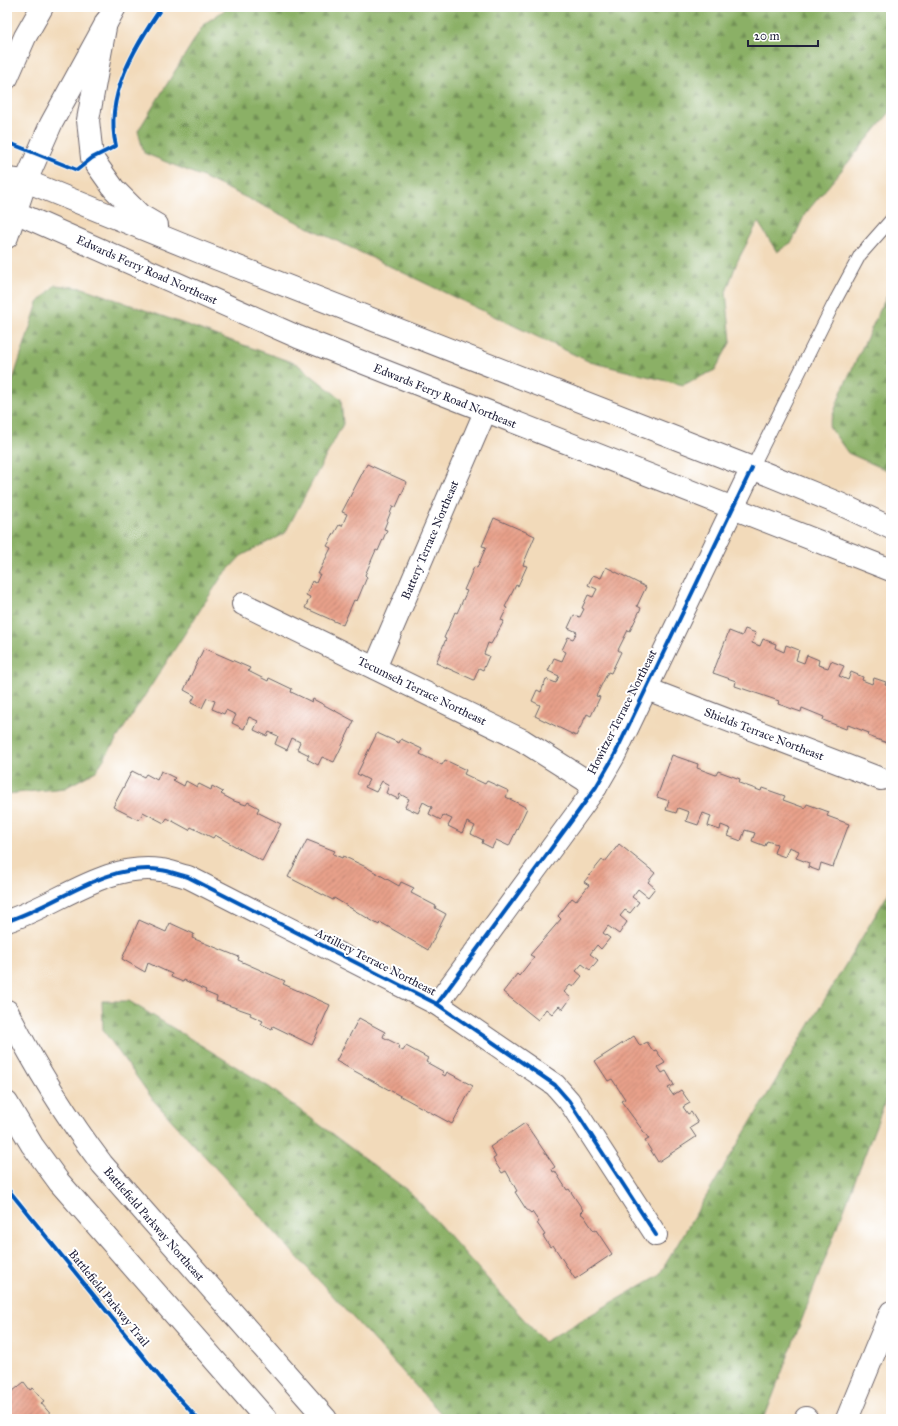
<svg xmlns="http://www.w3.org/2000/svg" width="898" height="1426" font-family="'IM FELL Great Primer',serif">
<defs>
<pattern id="forest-firs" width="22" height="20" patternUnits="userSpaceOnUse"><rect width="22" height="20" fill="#8bb066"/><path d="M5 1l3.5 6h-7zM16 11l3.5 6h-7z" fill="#718f55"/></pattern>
<pattern id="building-hatch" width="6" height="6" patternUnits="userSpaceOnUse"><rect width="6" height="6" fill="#e8a08a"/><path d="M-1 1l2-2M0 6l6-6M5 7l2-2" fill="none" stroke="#bc8272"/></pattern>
</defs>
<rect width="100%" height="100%" fill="#fff"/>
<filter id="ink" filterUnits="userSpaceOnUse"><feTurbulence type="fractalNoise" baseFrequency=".025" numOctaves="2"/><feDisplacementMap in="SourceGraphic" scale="8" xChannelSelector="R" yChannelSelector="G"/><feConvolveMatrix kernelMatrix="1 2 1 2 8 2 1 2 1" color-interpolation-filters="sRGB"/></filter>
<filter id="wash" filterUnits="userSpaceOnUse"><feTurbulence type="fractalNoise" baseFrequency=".012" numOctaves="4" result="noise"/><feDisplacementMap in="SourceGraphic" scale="16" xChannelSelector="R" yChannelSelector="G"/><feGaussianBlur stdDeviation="0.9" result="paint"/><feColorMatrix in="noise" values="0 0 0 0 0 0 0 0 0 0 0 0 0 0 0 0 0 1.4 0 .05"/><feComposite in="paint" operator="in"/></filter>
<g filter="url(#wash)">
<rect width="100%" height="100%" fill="#f2daba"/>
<g fill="url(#forest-firs)" stroke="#566950">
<polygon points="229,7 891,7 891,111 805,214 792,242 777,252 758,222 737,262 726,292 731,341 715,370 683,385 590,362 203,177 144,153 138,131 204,24"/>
<polygon points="55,285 83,288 297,364 341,399 343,424 285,533 241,556 222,576 96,771 65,788 7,794 7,398 38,303"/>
<polygon points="891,287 891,472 848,453 829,426 842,390"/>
<polygon points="891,889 891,1086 764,1419 446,1419 154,1101 103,1030 102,1001 129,1001 269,1087 411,1193 544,1342 659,1275"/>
</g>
<g id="blocks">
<g fill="url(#building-hatch)">
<polygon points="367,464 407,482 396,507 393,506 384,529 387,530 378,551 376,550 365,575 367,577 357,601 354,600 343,625 305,608 310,597 306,595 312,581 316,583 320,574 318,574 331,548 327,546 339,525 342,526 347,514 342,512"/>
<polygon points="494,518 535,536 523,565 527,566 518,586 516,585 505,607 507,608 501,620 504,621 491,644 488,643 484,654 489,656 483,670 479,668 474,680 436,663 446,639 444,638 455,612 457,613 467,591 464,590 474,567 477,568 486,547 482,546"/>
<polygon points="606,567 646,587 637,606 641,608 630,631 628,630 618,650 621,652 611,673 608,672 596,696 600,697 591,716 587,714 576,736 535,716 540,705 532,701 537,690 541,692 546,679 556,683 559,676 548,671 554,658 562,661 566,652 562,650 568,637 573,639 577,632 568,628 574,615 580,617 584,609 582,608 588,595 593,597 597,589 588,585 593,575 601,578"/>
<polygon points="745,629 756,633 752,643 760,646 763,639 776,644 775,648 784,652 786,645 799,650 796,660 804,663 807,655 819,660 818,665 828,668 831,661 844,666 839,676 848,680 851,672 863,677 862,680 872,684 874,678 886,682 885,685 891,687 890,744 868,736 869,733 848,725 846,729 823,720 824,717 802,708 801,712 778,704 779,701 735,686 736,681 713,673 729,631 742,636"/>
<polygon points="204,648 250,668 248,671 268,681 269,678 292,689 291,692 312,702 313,699 354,721 334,762 322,757 318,765 307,759 309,755 297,749 300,742 292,738 287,750 275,744 278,736 269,732 267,736 254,730 258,721 249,717 244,729 232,723 236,715 226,710 224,714 212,709 215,701 207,698 202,708 191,703 195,696 184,690"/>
<polygon points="377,733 399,743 401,739 422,749 420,754 442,765 445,760 466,770 464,774 485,784 487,781 509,791 506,797 527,808 509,846 496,840 492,848 482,843 483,840 471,834 475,826 467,822 462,833 448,826 452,819 443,815 441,820 429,814 432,807 423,802 418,813 405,807 409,799 400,794 398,799 386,793 389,785 382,781 376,792 365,787 369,780 357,774"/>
<polygon points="672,755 698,764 697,768 716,775 718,771 740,779 739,783 761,791 762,788 785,796 783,800 805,808 807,804 829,812 827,816 849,824 833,867 821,863 819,871 808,867 809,863 796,858 799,851 789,847 785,857 774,853 777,844 767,841 765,846 752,841 755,833 745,830 741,841 728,836 731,829 721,825 720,830 708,826 711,816 703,813 698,825 686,821 689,812 678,808 676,813 666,810 669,801 657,797"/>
<polygon points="132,771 144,777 146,774 157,780 161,771 175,778 173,780 184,786 186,781 197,787 199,784 211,790 212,786 223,792 221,794 234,801 246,805 248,802 259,808 257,812 281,824 262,861 215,835 213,838 191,827 189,830 167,818 164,823 143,812 139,820 113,807"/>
<polygon points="307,840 335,851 333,854 342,858 343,856 366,867 399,886 401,882 414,888 411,893 436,906 435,908 446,914 428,950 380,922 379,925 334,898 333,900 288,877"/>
<polygon points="619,844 655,873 648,882 655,888 648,897 638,889 632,897 639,902 630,913 625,910 620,916 627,922 619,934 608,926 603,933 610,938 601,949 597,945 590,954 598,960 590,970 582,964 576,971 582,976 573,987 570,985 564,992 571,998 563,1009 559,1006 552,1014 546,1009 538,1020 503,992 517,974 519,976 534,957 530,955 561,919 558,916 572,898 576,901 589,885 584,882 602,860 605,862"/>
<polygon points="139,920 166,932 170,923 194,934 192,938 239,957 238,960 285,981 283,984 330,1005 312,1045 273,1026 272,1029 261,1024 263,1021 250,1015 251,1013 216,1001 217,997 205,992 206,990 184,980 183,982 171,977 172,974 148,963 145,972 122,959"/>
<polygon points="359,1018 385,1032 383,1037 399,1045 398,1048 403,1051 406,1046 428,1058 426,1062 444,1072 442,1074 445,1076 447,1072 473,1086 452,1124 336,1061"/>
<polygon points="634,1036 640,1046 647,1042 653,1051 656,1050 665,1063 658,1067 662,1073 666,1071 674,1085 668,1088 673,1095 681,1090 690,1103 683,1107 688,1114 691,1112 698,1123 690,1128 696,1137 658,1162 645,1141 649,1139 621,1101 625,1099 612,1079 608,1081 595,1061"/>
<polygon points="525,1123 555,1167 552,1169 553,1172 555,1171 567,1190 569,1189 583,1210 580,1213 584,1216 594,1231 596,1230 612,1254 575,1279 553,1245 550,1247 543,1236 545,1235 537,1223 539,1222 532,1212 531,1213 526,1209 515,1192 517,1191 506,1171 502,1173 493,1159 496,1157 490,1147"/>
<polygon points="24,1382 30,1390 33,1388 44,1401 41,1403 53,1417 51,1419 7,1419 7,1396"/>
</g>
</g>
</g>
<g filter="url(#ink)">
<use href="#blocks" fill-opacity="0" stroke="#6b6267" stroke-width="1"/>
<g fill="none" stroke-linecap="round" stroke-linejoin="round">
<defs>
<polyline id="lane" points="752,468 833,305 860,255 891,220"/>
<g id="street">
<polyline points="243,604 522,740 596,787"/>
<polyline points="375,668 485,412"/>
<polyline points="647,689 881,779"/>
<path d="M7 921C58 905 105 862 161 870 170 871 179 875 188 877L437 1004 555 1085 569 1101 656 1235"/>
<polyline points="437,1004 575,816 596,787 614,756 752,468"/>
<polyline points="806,1418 807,1419"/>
<polyline points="847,1419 891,1312"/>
</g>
<g id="secondary">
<polyline points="106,22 88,120 92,158 114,189 140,215 157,225"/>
<polyline points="7,78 25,37 42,7"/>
<polyline points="7,179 26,181 200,252 752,468 840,504 891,528"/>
<polyline points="7,205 15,212 298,337 891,570"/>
<polyline points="7,237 26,181 51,124 115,7"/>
<path d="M7 1011C35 1066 65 1115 102 1164L326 1419"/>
<polyline points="7,1103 32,1145 59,1182 266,1419"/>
</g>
</defs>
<use href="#lane" stroke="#6b6267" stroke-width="14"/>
<use href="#street" stroke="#6b6267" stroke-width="24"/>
<use href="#secondary" stroke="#6b6267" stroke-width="24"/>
<g stroke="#6b6267" stroke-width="2.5" stroke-dasharray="1 3" stroke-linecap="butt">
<path d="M117 96C129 62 141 37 162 7"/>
<polyline points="7,1188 163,1381 198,1419"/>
</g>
<use href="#lane" stroke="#fff" stroke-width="12"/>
<use href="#street" stroke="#fff" stroke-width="22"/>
<use href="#secondary" stroke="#fff" stroke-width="22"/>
<defs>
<g id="cycleway">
<path d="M7 142 77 170 92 158 116 146C104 97 135 46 162 7"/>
<path d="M7 921C58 905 105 862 161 870 170 871 179 875 188 877L437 1004 555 1085 569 1101 656 1235"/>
<polyline points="437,1004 575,816 596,787 614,756 752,468"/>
<polyline points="7,1188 163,1381 198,1419"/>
</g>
</defs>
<use href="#cycleway" stroke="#fff" stroke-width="6"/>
<use href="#cycleway" stroke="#0057b8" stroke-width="4"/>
</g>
</g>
<g text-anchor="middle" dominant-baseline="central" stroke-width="4" stroke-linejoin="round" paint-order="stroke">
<g font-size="12" fill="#22223b" stroke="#fff">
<text transform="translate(147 270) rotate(24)">Edwards Ferry Road Northeast</text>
<text transform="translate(445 396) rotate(22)">Edwards Ferry Road Northeast</text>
<text transform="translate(430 540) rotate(-67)">Battery Terrace Northeast</text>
<text transform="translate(422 691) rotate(26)">Tecumseh Terrace Northeast</text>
<text transform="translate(622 712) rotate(-63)">Howitzer Terrace Northeast</text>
<text transform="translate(764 734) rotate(21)">Shields Terrace Northeast</text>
<text transform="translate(376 962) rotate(27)">Artillery Terrace Northeast</text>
<text transform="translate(154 1224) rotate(49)">Battlefield Parkway Northeast</text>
<text transform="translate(109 1298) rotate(51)">Battlefield Parkway Trail</text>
</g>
</g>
<rect width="898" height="1426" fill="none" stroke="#fff" stroke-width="24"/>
<path d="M748 40v6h70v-6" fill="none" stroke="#22223b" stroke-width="2"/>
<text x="754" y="40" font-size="12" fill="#22223b" stroke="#ffffff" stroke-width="3" paint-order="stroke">20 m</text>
</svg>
